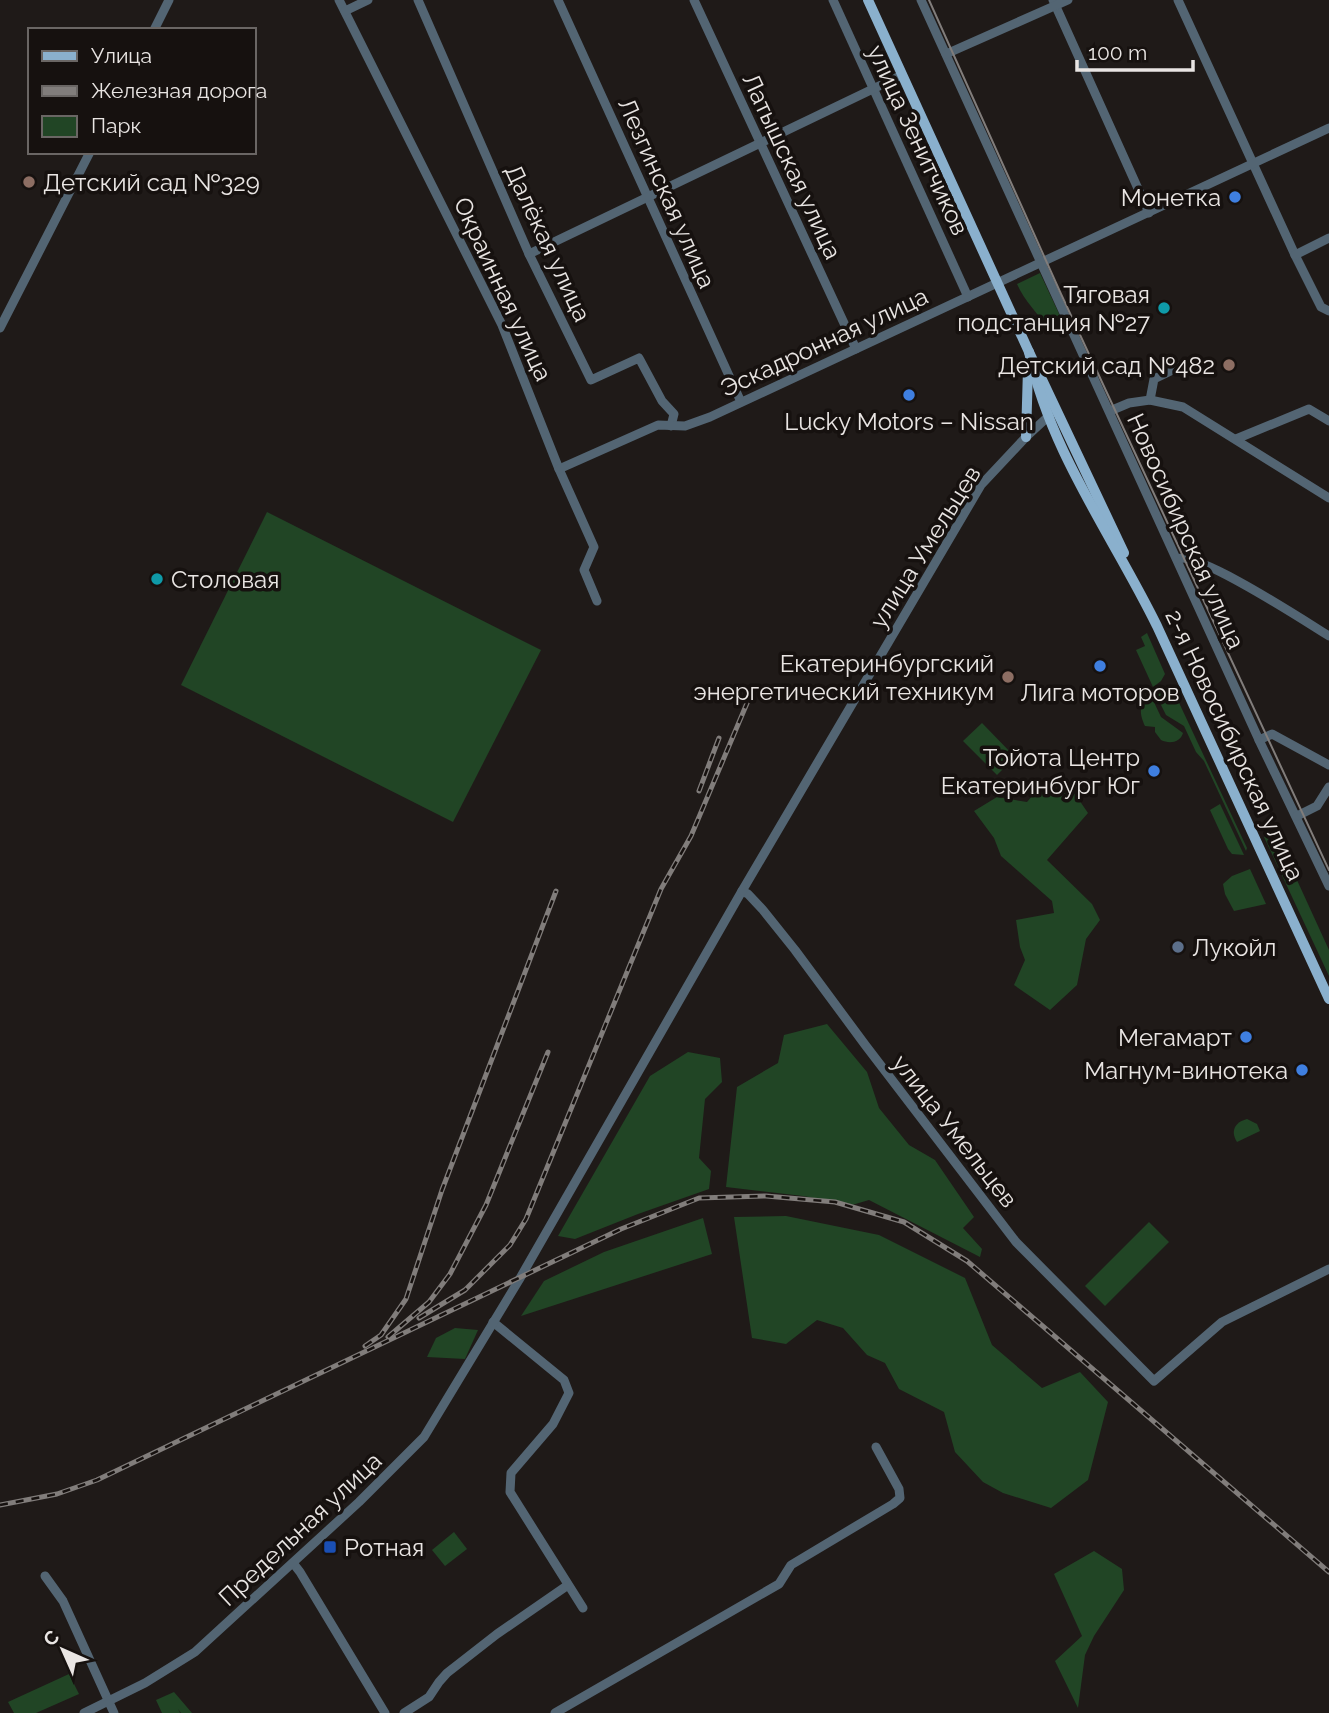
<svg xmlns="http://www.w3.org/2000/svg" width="1329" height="1713" font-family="Raleway,sans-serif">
<rect width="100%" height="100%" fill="#1f1a18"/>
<g fill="#214525">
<path d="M1040 273 1067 331 1065 334 1057 320 1048 329C1038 313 1025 302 1017 284Z"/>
<polygon points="267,512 541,650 453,822 181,685"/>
<polygon points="1147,633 1165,674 1161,681 1153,687 1136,650 1145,646 1141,637"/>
<polygon points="1169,690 1174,692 1247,848 1246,851 1204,761 1196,752 1184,726 1166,715 1156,695"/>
<path d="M1152 698 1161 717 1183 733C1180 743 1169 744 1161 740L1155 732V727L1145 726C1140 715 1137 703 1152 698Z"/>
<polygon points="982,723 1015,757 997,775 963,741"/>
<polygon points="1038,789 1075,794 1088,813 1047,860 1092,904 1100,920 1086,939 1077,985 1050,1010 1014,985 1025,960 1020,947 1016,920 1054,913 1052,901 1001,856 994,838 974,811 997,797 1027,802"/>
<polygon points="1220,804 1244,855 1232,854 1228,849 1210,810"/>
<polygon points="1275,832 1329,950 1329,976 1264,837"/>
<polygon points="1250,869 1266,904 1234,911 1225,894 1223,884 1232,876"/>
<polygon points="827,1024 867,1072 879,1108 909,1145 935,1160 974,1217 963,1228 982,1249 980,1257 869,1200 852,1205 803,1196 726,1187 737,1087 778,1063 784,1035"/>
<polygon points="688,1052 720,1058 722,1082 705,1099 699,1158 711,1171 709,1189 638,1214 575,1239 558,1236 650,1076"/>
<path d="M1247 1119 1257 1124 1260 1131 1237 1142C1230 1131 1235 1122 1247 1119Z"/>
<polygon points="786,1216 879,1235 965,1278 992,1345 1042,1388 1080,1372 1108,1402 1088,1480 1051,1508 1003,1493 983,1482 955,1452 944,1412 899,1389 885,1363 867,1355 843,1328 817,1320 786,1344 752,1338 734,1217"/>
<polygon points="703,1218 712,1254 521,1316 544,1281 604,1252"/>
<polygon points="1149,1222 1169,1242 1105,1306 1085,1286"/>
<polygon points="455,1328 478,1330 465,1359 427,1357 436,1338"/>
<polygon points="454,1532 467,1549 445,1566 432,1550"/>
<polygon points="1094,1551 1122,1569 1124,1590 1094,1636 1085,1655 1078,1708 1055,1661 1082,1636 1054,1574"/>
<polygon points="69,1674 79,1694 36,1713 14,1713 8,1702"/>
<polygon points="174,1692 192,1713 181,1713 178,1709 180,1713 162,1713 156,1700"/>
</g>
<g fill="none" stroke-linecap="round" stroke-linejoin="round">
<g stroke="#536573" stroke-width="9">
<polyline points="339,0 502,325 559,469 594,547 584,570 597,601"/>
<polyline points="418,0 529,254 591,380 639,358 662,401 674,414 671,426"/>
<polyline points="558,0 741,402"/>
<polyline points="694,0 856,349"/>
<polyline points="833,0 968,297"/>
<polyline points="921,0 1259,740 1272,734 1329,765"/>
<polyline points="1053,0 1149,213"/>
<polyline points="1178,0 1295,255 1321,307 1329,311"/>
<polyline points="345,11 368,0"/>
<polyline points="154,30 169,0"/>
<polyline points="946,54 1068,0"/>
<polyline points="529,254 902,75"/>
<polyline points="1295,255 1329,238"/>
<polyline points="0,328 90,152"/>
<polyline points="1150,400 1154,379 1187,363"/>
<polyline points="1110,411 1129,403 1150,400 1183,407 1329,498"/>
<polyline points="1236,439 1309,409 1329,421"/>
<polyline points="559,469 658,425 685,426 710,417 1329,128"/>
<path d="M1177 559C1197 550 1306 622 1329 636"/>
<polyline points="1259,740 1329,886"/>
<polyline points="1297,816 1317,806 1329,787"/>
<polyline points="742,891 748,894 763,910 795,950 866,1046 1016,1242 1154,1381 1222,1322 1329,1269"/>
<polyline points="493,1322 564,1380 569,1393 553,1424 511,1473 510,1492 583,1608"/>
<polyline points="293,1563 300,1572 385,1713"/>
<polyline points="45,1576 63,1601 114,1713"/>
<polyline points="84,1713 145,1683 195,1652 359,1502 424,1437 519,1280 742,891 981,485 1026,437 1053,412"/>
<polyline points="404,1713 429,1697 439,1682 447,1673 497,1634 568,1585"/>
<polyline points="555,1713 779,1584 791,1565 893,1504 900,1498 899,1489 876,1447"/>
</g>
<g stroke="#8ab0cd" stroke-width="10">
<polyline points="868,0 1029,352 1124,553"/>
<path d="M1029 352C1050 452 1113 536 1157 626L1329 999"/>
<polyline points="1026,437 1028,369"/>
</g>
<polyline stroke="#817d7b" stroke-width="2" points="929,0 1061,294 1329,870"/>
<defs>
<g id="rail">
<polyline points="699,791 719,738"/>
<polyline points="419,1318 465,1290 510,1245 526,1219 661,889 691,836 753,689"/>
<polyline points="388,1337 429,1302 450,1274 486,1205 548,1052"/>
<polyline points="365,1346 381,1335 406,1299 442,1190 556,891"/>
<polyline points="0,1505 57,1494 97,1480 621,1229 699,1198 766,1196 835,1202 904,1222 967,1261 1329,1572"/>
</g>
</defs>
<use href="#rail" stroke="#817d7b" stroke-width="5"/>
<use href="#rail" stroke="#16110f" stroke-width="2.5" stroke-dasharray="8" stroke-linecap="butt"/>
</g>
<g fill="#8d6e63" stroke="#16110f" stroke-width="2.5">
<circle cx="29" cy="182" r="7"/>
<circle cx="1229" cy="365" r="7"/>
<circle cx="1008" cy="677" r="7"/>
</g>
<g fill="#3f7fe0" stroke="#16110f" stroke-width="2.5">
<circle cx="1235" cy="197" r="7"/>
<circle cx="909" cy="395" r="7"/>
<circle cx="1100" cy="666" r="7"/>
<circle cx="1154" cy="771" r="7"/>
<circle cx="1246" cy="1037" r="7"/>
<circle cx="1302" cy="1070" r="7"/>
</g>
<g fill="#0f9aa8" stroke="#16110f" stroke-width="2.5">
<circle cx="1164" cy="308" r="7"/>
<circle cx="157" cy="579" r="7"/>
</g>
<circle fill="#5c6f8a" stroke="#16110f" stroke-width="2.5" cx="1178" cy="947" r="7"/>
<rect fill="#1a4fb4" stroke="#16110f" stroke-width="2.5" x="323" y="1540" width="14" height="14" rx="3.5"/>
<g text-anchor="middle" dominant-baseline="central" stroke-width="7" stroke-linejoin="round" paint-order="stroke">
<g font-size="24" fill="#e9e5e3" stroke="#16110f">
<text transform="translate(918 140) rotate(65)">улица Зенитчиков</text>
<text transform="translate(792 166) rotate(65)">Латышская улица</text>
<text transform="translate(667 193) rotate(66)">Лезгинская улица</text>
<text transform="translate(548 243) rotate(65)">Далёкая улица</text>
<text transform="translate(503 289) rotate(65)">Окраинная улица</text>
<text transform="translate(824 342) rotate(-25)">Эскадронная улица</text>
<text transform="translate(1186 531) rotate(66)">Новосибирская улица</text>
<text transform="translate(925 547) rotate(-58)">улица Умельцев</text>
<text transform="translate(1235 745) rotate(65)">2-я Новосибирская улица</text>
<text transform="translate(955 1131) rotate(52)">улица Умельцев</text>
<text transform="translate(300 1529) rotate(-43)">Предельная улица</text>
</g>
<g font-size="24" fill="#e9e5e3" stroke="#16110f" text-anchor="end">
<text x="43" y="182" text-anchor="start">Детский сад №329</text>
<text x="1221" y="197">Монетка</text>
<text x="1150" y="294">Тяговая<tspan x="1150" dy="28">подстанция №27</tspan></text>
<text x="1215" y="365">Детский сад №482</text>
<text x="909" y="421" text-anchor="middle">Lucky Motors – Nissan</text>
<text x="171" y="579" text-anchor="start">Столовая</text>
<text x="994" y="663">Екатеринбургский<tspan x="994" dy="28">энергетический техникум</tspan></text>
<text x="1100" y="692" text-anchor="middle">Лига моторов</text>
<text x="1140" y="757">Тойота Центр<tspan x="1140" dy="28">Екатеринбург Юг</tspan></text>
<text x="1192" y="947" text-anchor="start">Лукойл</text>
<text x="1232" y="1037">Мегамарт</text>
<text x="1288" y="1070">Магнум-винотека</text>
<text x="344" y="1547" text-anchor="start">Ротная</text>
</g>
</g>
<rect x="28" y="28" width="228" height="126" fill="#16110f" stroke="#6a6664" stroke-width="2"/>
<rect x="42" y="51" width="35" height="10" fill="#8ab0cd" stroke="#6a6664" stroke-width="2"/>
<text x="91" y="63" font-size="21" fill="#e9e5e3">Улица</text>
<rect x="42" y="86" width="35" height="10" fill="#817d7b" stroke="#6a6664" stroke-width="2"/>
<text x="91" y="98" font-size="21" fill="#e9e5e3">Железная дорога</text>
<rect x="42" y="116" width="35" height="21" fill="#214525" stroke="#6a6664" stroke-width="2"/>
<text x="91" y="133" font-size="21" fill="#e9e5e3">Парк</text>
<g transform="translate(63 1650) rotate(315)" stroke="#16110f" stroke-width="5" paint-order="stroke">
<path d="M0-5L12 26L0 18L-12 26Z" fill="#e9e5e3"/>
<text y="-10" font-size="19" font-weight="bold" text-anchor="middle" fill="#e9e5e3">С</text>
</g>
<path d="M1077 60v10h116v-10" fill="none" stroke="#e9e5e3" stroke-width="3.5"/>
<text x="1088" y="60" font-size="21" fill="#e9e5e3" stroke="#16110f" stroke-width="5" paint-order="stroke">100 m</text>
</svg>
